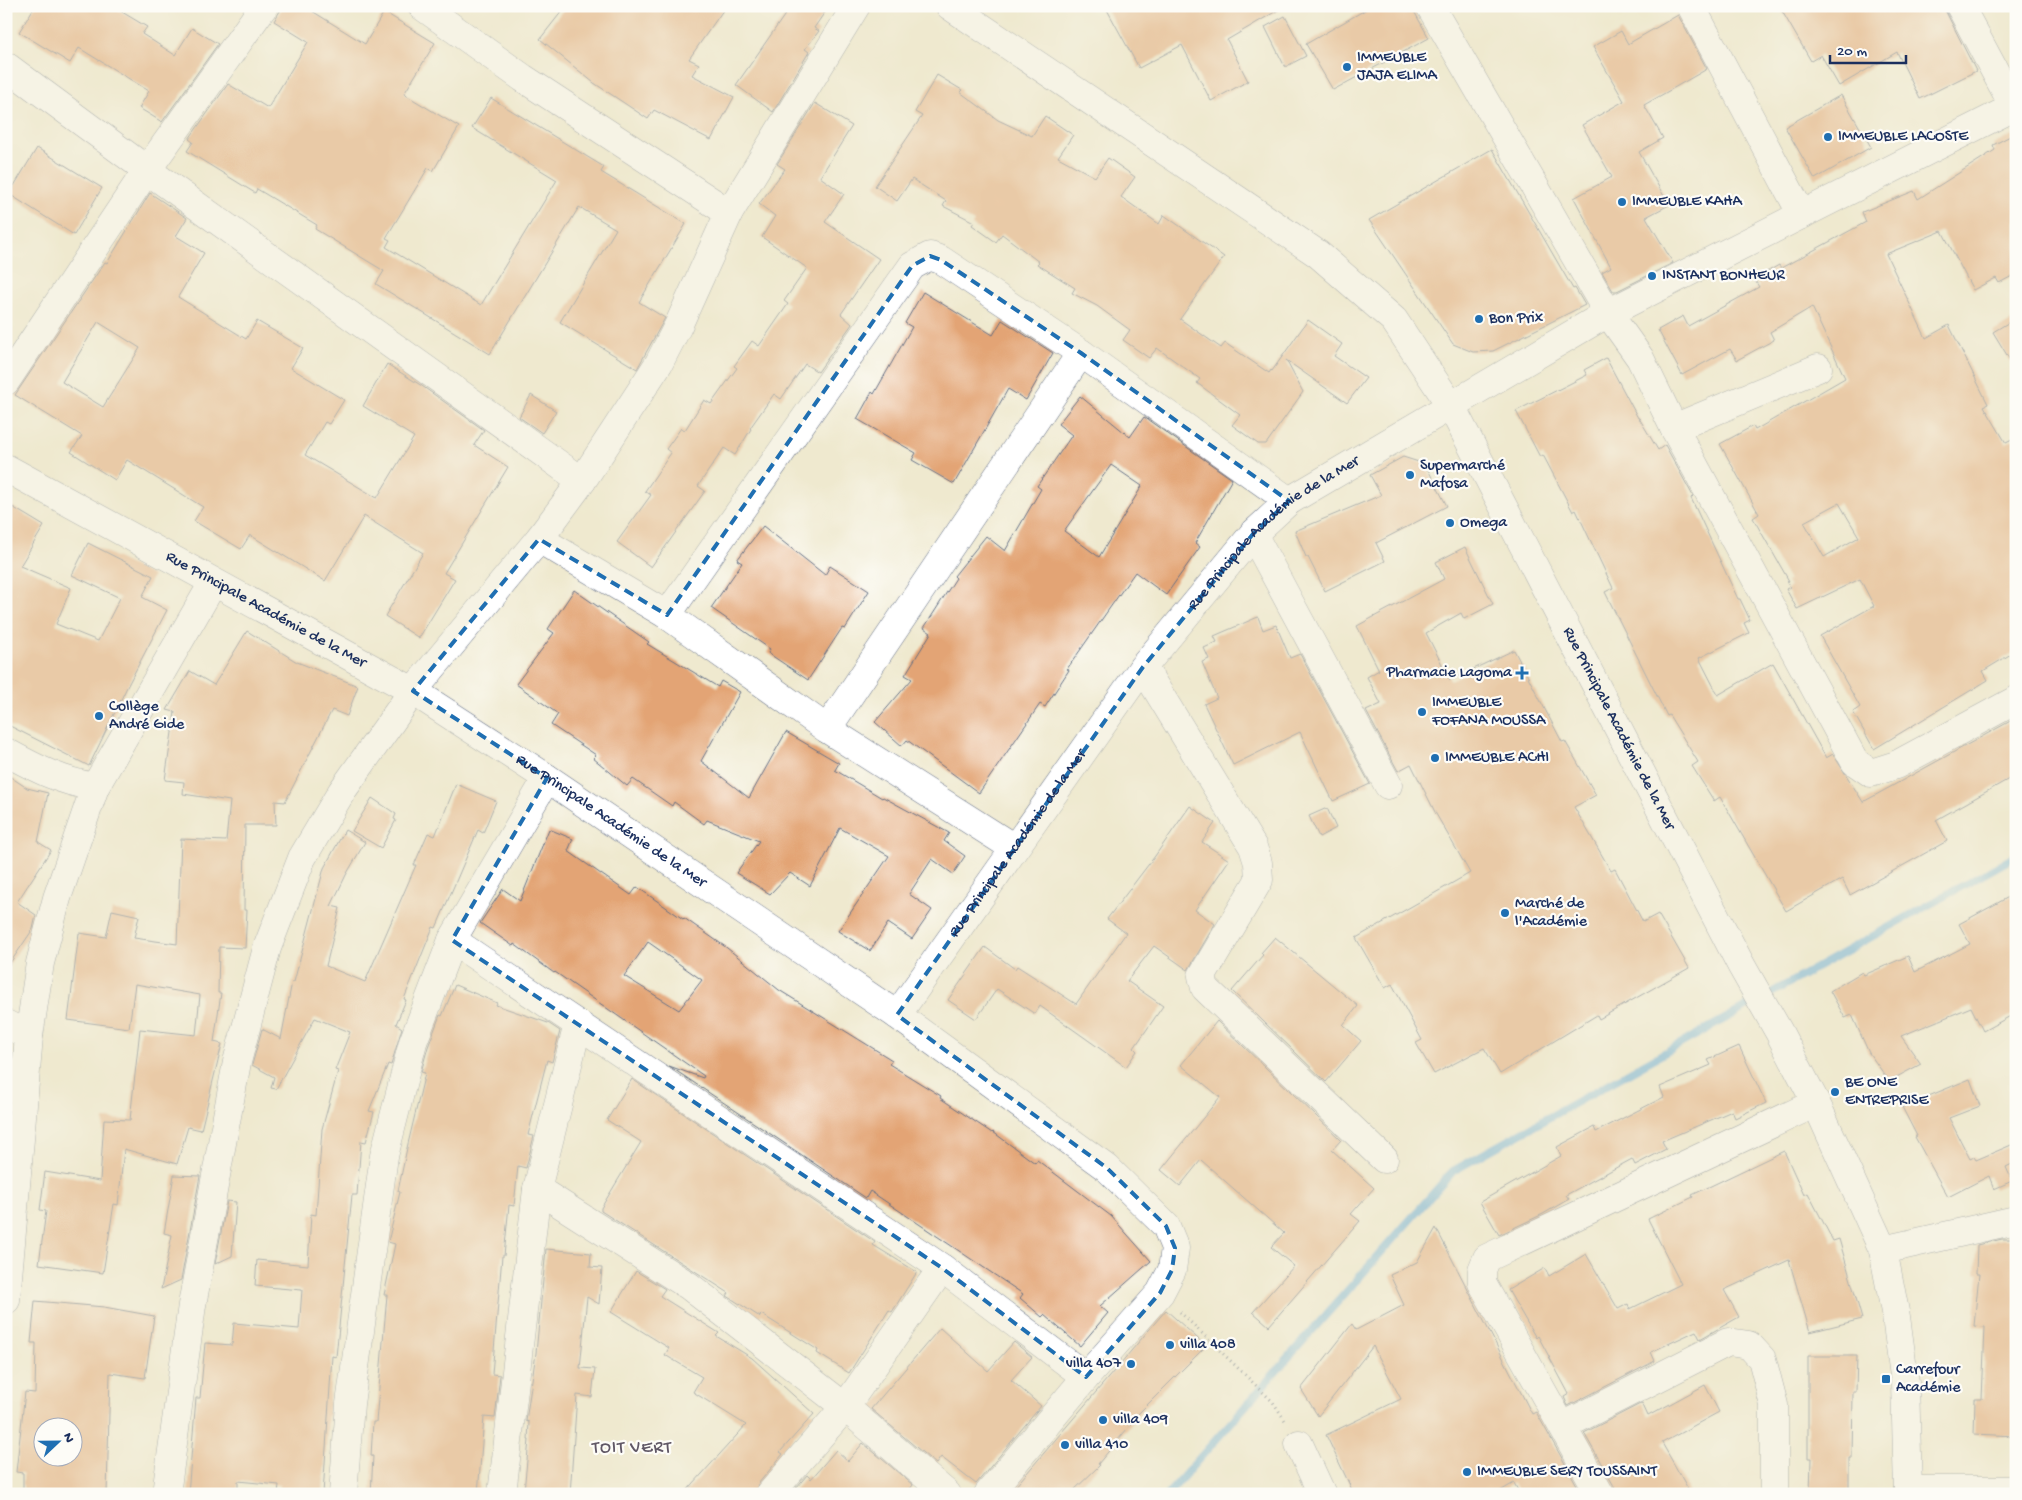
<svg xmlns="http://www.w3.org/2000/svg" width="2022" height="1500" font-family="'Gochi Hand',sans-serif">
<rect width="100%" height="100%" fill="#fdfcf7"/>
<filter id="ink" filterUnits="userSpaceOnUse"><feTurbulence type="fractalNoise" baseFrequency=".02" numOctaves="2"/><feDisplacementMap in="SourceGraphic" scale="10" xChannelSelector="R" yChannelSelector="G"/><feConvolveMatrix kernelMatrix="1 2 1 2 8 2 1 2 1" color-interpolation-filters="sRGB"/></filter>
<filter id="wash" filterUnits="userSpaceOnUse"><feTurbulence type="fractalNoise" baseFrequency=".0096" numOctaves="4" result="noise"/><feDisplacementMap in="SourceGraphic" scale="20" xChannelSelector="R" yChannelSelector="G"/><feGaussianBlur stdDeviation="1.12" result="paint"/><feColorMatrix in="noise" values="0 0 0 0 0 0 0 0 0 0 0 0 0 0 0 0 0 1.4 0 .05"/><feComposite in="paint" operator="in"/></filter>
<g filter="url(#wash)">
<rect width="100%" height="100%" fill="#efe9cf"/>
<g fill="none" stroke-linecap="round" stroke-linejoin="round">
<polyline stroke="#66addd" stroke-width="8" points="1168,1494 1453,1171 2016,856"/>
</g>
<g id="blocks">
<g fill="#e3a475" fill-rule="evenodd">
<polygon points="35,6 112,6 147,27 142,34 175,55 192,28 218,44 162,122 139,108 149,91 79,48 70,63 19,32"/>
<polygon points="283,6 304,6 365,44 384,12 435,43 404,94 459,127 433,171 428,168 386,238 390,240 386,247 481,305 557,180 472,128 491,98 604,167 601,172 686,224 639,302 665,318 637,369 560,322 616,229 579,207 490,354 376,284 384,271 315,229 317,225 257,189 255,193 187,151 193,142 189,139 228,84 268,108 308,42 274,21"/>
<polygon points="566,6 726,6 689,59 699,64 692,75 734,97 711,140 654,110 648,119 594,83 540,39"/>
<polygon points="791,6 829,6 814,28 819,31 805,49 809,52 773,112 736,85"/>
<polygon points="1105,6 1285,6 1227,40 1248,81 1211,101 1182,45 1139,68"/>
<polygon points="1372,6 1411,6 1429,38 1333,90 1306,44"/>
<polygon points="1779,6 1943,6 1976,71 1920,99 1897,52 1839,86 1821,55 1811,61"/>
<polygon points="1678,15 1707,69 1644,105 1663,138 1639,152 1669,205 1646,217 1673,263 1617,291 1613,291 1602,272 1611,267 1574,198 1612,177 1582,125 1624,101 1593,47 1621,31 1628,44"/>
<polygon points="1285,16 1306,56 1285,67 1265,27"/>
<polygon points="937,75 962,90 960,92 998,120 1032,136 1045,116 1073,135 1058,157 1095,177 1108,158 1135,177 1121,197 1159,224 1164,215 1224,257 1180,319 1221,348 1225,343 1269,373 1271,370 1272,371 1308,320 1342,344 1334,356 1366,378 1347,403 1286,360 1303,392 1266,444 1258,444 1232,425 1240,415 1197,383 1200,379 1157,348 1149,358 1123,340 1130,330 1097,306 1072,293 1075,288 1037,264 1039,262 1002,234 996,242 972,225 974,222 943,206 946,201 912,179 897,201 875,186 922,116 915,112"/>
<polygon points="1841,95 1871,147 1815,179 1785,127"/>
<polygon points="815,103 852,126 820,177 844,194 825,222 879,259 841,314 852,324 818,372 805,364 781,399 774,394 750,428 751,429 735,455 724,448 698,486 705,491 651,567 617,542 651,495 645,491 671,453 666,449 681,428 685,430 704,400 711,404 737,368 734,366 752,341 759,346 788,304 784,301 807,268 762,237 775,216 759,204 785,169 777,164"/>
<path d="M2016 133V274L1999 283 1996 278 1973 290 1942 231 1886 254 1926 338 1949 325 1988 404 1984 406 2006 443 2016 438V651L1983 671 1988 680 1874 749 1853 712 1860 707 1820 636 1874 606 1860 579 1797 609 1786 589 1790 587 1787 582 1789 581 1753 518 1759 514 1720 444 1753 426 1755 430 1845 378 1812 307 1770 332 1774 340 1737 360 1730 349 1682 375 1658 330 1683 316 1688 326 1759 287 1754 279 1779 265 1781 268 1866 222 1862 212 1914 191 1918 199 1995 150 1993 145ZM1839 503 1859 537 1824 557 1804 522Z"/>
<polygon points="37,148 102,188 74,235 9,194"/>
<polygon points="1492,149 1573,289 1575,288 1585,305 1493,351 1473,352 1453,344 1369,220"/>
<path d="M150 193 187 218 176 236 204 253 178 297 246 339 257 321 303 348 291 368 344 400 329 424 325 422 305 455 377 498 414 437 363 406 387 364 422 386 484 430 474 445 508 467 444 573 455 579 419 638 385 616 423 553 364 516 325 581 250 535 241 549 194 521 203 507 127 460 115 480 71 452 82 436 15 395 105 262 107 263ZM98 322 140 348 103 407 62 382Z"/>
<polygon points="923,292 993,335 1002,320 1053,353 1026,400 1008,389 954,484 912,460 916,453 857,419 872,392 874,394 912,327 905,323"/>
<polygon points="2016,318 2016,370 1993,332"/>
<polygon points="1606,358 1638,418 1639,418 1658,450 1665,445 1693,496 1691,498 1738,599 1740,599 1750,620 1744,623 1749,633 1699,658 1718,695 1773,663 1826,758 1833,754 1863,802 2016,718 2016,775 1936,820 1947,841 1850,895 1842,879 1786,911 1720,797 1714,801 1692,766 1698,762 1669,715 1667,716 1605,592 1613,588 1576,510 1573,512 1543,455 1540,457 1516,411 1587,375 1584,370"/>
<polygon points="531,395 556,411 542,433 519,417"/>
<path d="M1080 396 1130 437 1144 417 1232 479 1195 543 1200 547 1166 595 1135 572 1067 669 1069 670 1045 707 1040 704 979 793 907 740 902 746 875 722 912 679 905 675 931 633 924 628 956 578 954 576 986 536 1005 551 1041 489 1037 486 1072 435 1058 424ZM1111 465 1142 486 1099 557 1064 531Z"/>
<polygon points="1403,457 1425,464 1447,506 1376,543 1385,561 1325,591 1308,557 1306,557 1295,531 1381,495 1370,475"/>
<polygon points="6,503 44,526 20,566 71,588 56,624 98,641 120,598 72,575 88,543 153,576 142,597 167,610 127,687 89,766 6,724"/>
<polygon points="763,526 825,575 830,566 869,591 845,629 842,628 808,680 768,653 770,649 711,608 742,563 737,560"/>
<polygon points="1465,547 1493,604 1464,619 1461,613 1426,633 1450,680 1514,650 1562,742 1565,741 1596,795 1574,807 1611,871 1615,869 1643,922 1658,914 1689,968 1599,1019 1597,1015 1500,1074 1484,1048 1434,1074 1416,1043 1422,1040 1392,984 1385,988 1356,938 1470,873 1436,814 1411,764 1398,771 1366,711 1381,704 1367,677 1379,670 1357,626 1444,579 1436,562"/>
<polygon points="574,590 649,642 647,644 718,687 721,681 740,692 701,761 749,798 786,732 839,763 835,770 882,798 883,797 949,833 944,841 965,856 953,874 932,859 909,894 932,910 912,939 888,923 870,951 838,931 889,856 840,828 810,886 790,873 770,894 736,873 759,841 707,820 704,824 674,802 672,806 633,779 627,786 593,758 596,755 551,725 558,714 516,684 554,633 548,629"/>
<polygon points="1258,617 1263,630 1276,625 1290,658 1300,654 1370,784 1333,801 1300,732 1233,765 1204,704 1217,698 1202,662 1209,659 1204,648 1217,642 1214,636"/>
<polygon points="247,631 297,662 358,686 347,716 332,710 285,802 275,801 276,825 245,825 244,910 247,910 245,948 219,947 218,993 221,993 214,1042 222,1044 201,1130 188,1127 177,1164 124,1149 118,1205 114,1204 103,1273 39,1264 46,1211 40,1210 45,1172 100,1181 104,1119 130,1120 140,1029 196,1035 200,995 135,984 129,1028 68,1020 79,933 106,937 112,910 139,916 134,938 177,944 181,839 226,841 230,801 183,794 184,782 165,780 175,712 167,710 190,671 214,685"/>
<polygon points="6,774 27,788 48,793 38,842 51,850 17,902 36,915 33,929 6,969"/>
<polygon points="456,784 496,801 483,833 478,830 436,928 433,927 404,999 406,1000 396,1024 402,1028 391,1065 388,1064 369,1111 374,1112 366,1142 361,1141 357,1195 352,1195 336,1357 332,1356 323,1494 278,1494 279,1485 238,1481 238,1494 188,1494 196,1398 200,1398 205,1343 232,1345 234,1323 299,1329 302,1290 255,1286 257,1260 308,1265 311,1214 316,1215 322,1129 338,1071 335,1070 350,1032 315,1018 276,1089 271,1088 274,1077 252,1065 262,1029 281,1039 292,982 294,982 324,868 345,830 365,842 346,875 331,906 340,908 326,966 365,982 416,865 414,865 428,833 435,836"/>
<polygon points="372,798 396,814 394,819 396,820 381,848 352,831"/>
<polygon points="1190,806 1215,823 1202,842 1229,860 1195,910 1215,924 1188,970 1154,946 1127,981 1163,1006 1134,1048 1137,1051 1126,1067 1040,1006 1035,1014 997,989 976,1019 948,1000 985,947 1015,969 1017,966 1076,1004 1126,933 1107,919 1155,856"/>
<polygon points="1327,808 1336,828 1319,837 1309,816"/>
<path d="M549 829 573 839 568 851 631 895 637 887 683 919 684 918 727 948 779 990 892 1060 889 1064 941 1096 940 1098 992 1133 993 1132 1035 1163 1037 1160 1111 1216 1151 1261 1100 1306 1108 1313 1080 1346 1044 1315 1042 1317 1020 1298 1023 1294 870 1191 866 1198 669 1066 703 1078 704 1076 555 972 554 973 514 944 513 946 480 923 503 889 520 901ZM648 942 702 980 679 1010 624 976Z"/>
<polygon points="2016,893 2016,1013 1983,1031 1971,1007 1901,1036 1921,1064 1889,1081 1869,1053 1852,1015 1845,1018 1830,991 1862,972 1864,975 1908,956 1915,972 1970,944 1959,924"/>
<polygon points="1275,937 1358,1006 1343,1025 1361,1041 1326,1082 1232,991 1263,955 1261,953"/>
<polygon points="455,985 497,1003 496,1005 548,1023 560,1031 552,1062 547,1060 528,1135 534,1136 526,1168 518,1166 514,1206 509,1205 504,1256 502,1256 492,1374 500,1375 495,1418 484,1417 478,1494 371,1494 373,1456 371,1456 373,1422 376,1422 381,1365 387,1295 384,1295 395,1244 388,1242 400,1192 398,1191 407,1148 425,1073 421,1072 428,1047 440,1015 442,1016"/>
<polygon points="1217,1021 1341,1140 1332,1150 1374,1188 1351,1214 1360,1221 1269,1326 1253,1312 1294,1266 1271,1247 1284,1233 1201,1160 1180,1186 1161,1170 1220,1097 1181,1065"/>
<polygon points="1739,1046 1766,1103 1735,1118 1732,1111 1662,1141 1666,1149 1635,1165 1632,1159 1566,1195 1569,1199 1543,1214 1499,1235 1480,1202 1561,1156 1557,1147 1594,1127 1596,1132 1664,1097 1660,1087 1711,1065 1708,1060"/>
<polygon points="632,1079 875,1242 873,1245 917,1272 892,1312 889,1310 849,1373 817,1353 818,1350 761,1314 760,1317 732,1299 727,1296 729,1293 601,1211 601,1208 641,1142 607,1120"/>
<polygon points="1970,1079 1980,1106 1949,1118 1970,1159 1974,1157 1976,1160 2016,1143 2016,1162 2006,1167 2012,1181 1994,1189 1989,1176 1948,1197 1915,1137 1917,1136 1902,1107"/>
<polygon points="1784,1151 1804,1195 1808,1193 1833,1241 1839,1239 1862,1319 1810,1332 1789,1260 1724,1290 1739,1317 1700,1339 1696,1331 1651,1352 1655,1361 1568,1406 1564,1397 1569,1394 1538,1336 1536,1338 1508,1290 1545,1268 1549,1276 1586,1254 1618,1309 1628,1304 1630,1309 1681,1284 1648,1219 1693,1197 1692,1195"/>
<polygon points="174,1175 200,1176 181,1280 161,1289 172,1235 164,1233"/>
<polygon points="227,1201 236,1202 232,1256 215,1264"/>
<polygon points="1436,1228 1532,1414 1536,1412 1582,1494 1520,1494 1514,1483 1495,1494 1354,1494 1326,1435 1401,1399 1373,1346 1318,1416 1301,1389 1352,1324 1356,1330 1404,1305 1390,1275 1417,1262"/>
<polygon points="2002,1239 2016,1239 2016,1436 1974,1434 1975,1399 1982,1399 1985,1327 1974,1326 1979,1274 1976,1274 1977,1245"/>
<polygon points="546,1249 591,1253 590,1267 602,1268 599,1304 587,1297 580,1368 595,1369 592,1397 577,1395 570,1494 524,1491 529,1440 528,1440 529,1422 526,1421 536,1353"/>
<polygon points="636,1271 665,1289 660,1296 719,1333 716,1336 752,1358 814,1414 780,1452 783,1454 758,1484 755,1494 684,1494 746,1425 693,1392 702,1377 665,1355 669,1348 611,1312"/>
<path d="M35 1301 104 1307 154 1316 145 1378 110 1373 107 1494H23V1473L16 1472 25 1392 35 1393 36 1343H31ZM42 1428H72V1458H42Z"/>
<polygon points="1166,1310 1206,1346 1130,1422 1132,1423 1098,1464 1100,1465 1070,1494 1009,1494"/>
<polygon points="940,1328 988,1371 1014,1342 1032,1357 1011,1380 1041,1406 976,1484 941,1457 936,1464 871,1409"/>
<polygon points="1808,1356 1857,1356 1856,1392 1853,1392 1852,1458 1849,1458 1849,1494 1810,1494 1811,1458 1808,1458"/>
<polygon points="1705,1385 1719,1412 1662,1443 1691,1494 1616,1494 1614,1486 1584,1433 1642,1403 1648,1416"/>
<polygon points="863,1443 913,1485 906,1494 791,1494 807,1475 811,1479 836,1450 848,1461"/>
</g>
</g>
</g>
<g filter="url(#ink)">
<use href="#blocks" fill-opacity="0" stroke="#657086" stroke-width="1"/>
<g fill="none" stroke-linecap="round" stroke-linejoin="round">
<defs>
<g id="street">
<polyline points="422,6 523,78 729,213"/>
<path id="s1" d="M950 6 1318 254 1394 320 1451 406 1741 965 1779 1032 1816 1103 1883 1250 1896 1317 1905 1383 1908 1490"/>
<polyline points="1430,6 1608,313 1640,358 1674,428 1855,762 1871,773 1896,765 2016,700"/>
<polyline points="1691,6 1802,215"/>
<polyline points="1960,6 2014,107"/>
<polyline points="6,66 147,170 582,481"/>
<polyline points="6,381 147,170 264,6"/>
<polyline points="1674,428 1818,368"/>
<path id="s2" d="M6 468 413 691 547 778 897 1015 1107 1168 1166 1226 1175 1248 1172 1270 1160 1293 1086 1377 988 1494"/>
<polyline points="1253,534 1388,785"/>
<polyline points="539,539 667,615 827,729 1014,848"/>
<polyline points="667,615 912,266 930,256 941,260 1081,353 1289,501"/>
<polyline points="1143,667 1253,847 1258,863 1259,880 1202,976 1205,988 1384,1159"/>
<polyline points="827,729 1081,353"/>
<path d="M6 752C37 769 60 781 95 787"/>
<polyline points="452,940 942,1268 1086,1377"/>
<path id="s3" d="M897 1015 1143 667 1253 534 1289 501 1608 313 2016 106"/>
<polyline points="6,1024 29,1036"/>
<polyline points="537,1189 689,1286 845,1407 947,1494"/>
<polyline points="1883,1250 2016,1220"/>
<polyline points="6,1300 29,1036 40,963 57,898 95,787 213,583"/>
<polyline points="1563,1426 1728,1342 1749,1345 1762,1359 1774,1405 1774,1494"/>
<polyline points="1299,1444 1322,1494"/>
<polyline points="166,1494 192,1305 237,1062 267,948 302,858 342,791 413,691 539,539 582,481 659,363 678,326 729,213 856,6"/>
<polyline points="343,1494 350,1404 384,1156 413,1042 452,940 547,778"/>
<polyline points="502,1494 537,1189 578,1024"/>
<polyline points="770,1494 845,1407 942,1268"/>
<polyline points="1600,1494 1482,1283 1482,1270 1487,1258 1816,1103"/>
</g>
<polyline id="secondary" points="1908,1494 1908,1490 2016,1490"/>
</defs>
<use href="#street" stroke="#657086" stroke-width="29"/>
<use href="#secondary" stroke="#657086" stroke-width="29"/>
<polyline stroke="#657086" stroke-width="3" stroke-dasharray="1 4" stroke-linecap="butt" points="1180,1312 1273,1402 1286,1422"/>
<use href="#street" stroke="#fff" stroke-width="28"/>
<use href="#secondary" stroke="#fff" stroke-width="28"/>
</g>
</g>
<path d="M0 0H2022V1500H0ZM930 256 941 260 1081 353 1289 501 1253 534 1143 667 897 1015 1107 1168 1166 1226 1175 1248 1172 1270 1160 1293 1086 1377 942 1268 452 940 547 778 413 691 539 539 667 615 912 266Z" fill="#efe9cf" fill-opacity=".55" fill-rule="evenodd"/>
<path fill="none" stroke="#1f6fb2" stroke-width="4" stroke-dasharray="10 6" stroke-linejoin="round" d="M930 256 941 260 1081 353 1289 501 1253 534 1143 667 897 1015 1107 1168 1166 1226 1175 1248 1172 1270 1160 1293 1086 1377 942 1268 452 940 547 778 413 691 539 539 667 615 912 266Z"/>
<g fill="#1f6fb2" stroke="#fdfcf7" stroke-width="2">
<circle cx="1347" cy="67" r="5"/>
<circle cx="1828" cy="137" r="5"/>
<circle cx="1622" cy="202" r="5"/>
<circle cx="1652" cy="276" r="5"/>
<circle cx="1479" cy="319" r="5"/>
<circle cx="1410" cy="475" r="5"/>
<circle cx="1450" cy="523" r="5"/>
<path d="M1519.5 665.5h5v5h5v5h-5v5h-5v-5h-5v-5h5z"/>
<circle cx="1422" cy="712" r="5"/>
<circle cx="99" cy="716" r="5"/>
<circle cx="1435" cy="758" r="5"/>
<circle cx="1505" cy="913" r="5"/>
<circle cx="1835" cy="1092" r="5"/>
<circle cx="1170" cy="1345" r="5"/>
<circle cx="1131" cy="1364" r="5"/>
<rect x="1881" y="1374" width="10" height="10" rx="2.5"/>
<circle cx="1103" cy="1420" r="5"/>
<circle cx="1065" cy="1445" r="5"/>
<circle cx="1467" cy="1472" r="5"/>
</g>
<g text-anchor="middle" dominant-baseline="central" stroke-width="4.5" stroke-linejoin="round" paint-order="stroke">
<g font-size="16" fill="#1b2f5e" stroke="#fdfcf7" text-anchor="start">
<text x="1357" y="58">IMMEUBLE<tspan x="1357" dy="18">JAJA ELIMA</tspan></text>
<text x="1838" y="137">IMMEUBLE LACOSTE</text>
<text x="1632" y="202">IMMEUBLE KAHA</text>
<text x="1662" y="276">INSTANT BONHEUR</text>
<text x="1489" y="319">Bon Prix</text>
<text x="1420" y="466">Supermarché<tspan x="1420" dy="18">Mafosa</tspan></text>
<text x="1460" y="523">Omega</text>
<text x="1512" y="673" text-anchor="end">Pharmacie Lagoma</text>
<text x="1432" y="703">IMMEUBLE<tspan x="1432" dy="18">FOFANA MOUSSA</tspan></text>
<text x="109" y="707">Collège<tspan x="109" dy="18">André Gide</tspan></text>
<text x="1445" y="758">IMMEUBLE ACHI</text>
<text x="1515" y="904">Marché de<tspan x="1515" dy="18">l'Académie</tspan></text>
<text x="1845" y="1083">BE ONE<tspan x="1845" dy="18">ENTREPRISE</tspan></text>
<text x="1180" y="1345">villa 408</text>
<text x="1121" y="1364" text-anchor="end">villa 407</text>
<text x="1896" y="1370">Carrefour<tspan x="1896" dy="18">Académie</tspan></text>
<text x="1113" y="1420">villa 409</text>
<text x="1075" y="1445">villa 410</text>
<text x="1477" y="1472">IMMEUBLE SERY TOUSSAINT</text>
</g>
<g font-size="16" fill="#1b2f5e" stroke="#fdfcf7">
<text stroke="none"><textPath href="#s3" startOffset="615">Rue Principale Académie de la Mer</textPath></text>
<text stroke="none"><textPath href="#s2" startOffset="296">Rue Principale Académie de la Mer</textPath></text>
<text stroke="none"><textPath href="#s1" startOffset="1011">Rue Principale Académie de la Mer</textPath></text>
<text stroke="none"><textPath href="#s2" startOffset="701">Rue Principale Académie de la Mer</textPath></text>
<text stroke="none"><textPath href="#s3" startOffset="210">Rue Principale Académie de la Mer</textPath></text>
</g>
<g font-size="18" letter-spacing="1" fill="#615866" stroke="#fdfcf7">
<text x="632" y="1448">TOIT VERT</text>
</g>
</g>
<rect width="2022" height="1500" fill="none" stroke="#fdfcf7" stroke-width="25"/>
<g transform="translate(58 1442) rotate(68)"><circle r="24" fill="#fdfcf7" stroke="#a3aaba"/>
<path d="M0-4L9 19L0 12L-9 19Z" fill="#1f6fb2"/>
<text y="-8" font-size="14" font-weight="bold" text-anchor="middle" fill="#1b2f5e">N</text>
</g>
<path d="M1830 55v8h76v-8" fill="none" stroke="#1b2f5e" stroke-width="2.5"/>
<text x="1837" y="55" font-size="15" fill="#1b2f5e" stroke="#fdfcf7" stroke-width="4" paint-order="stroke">20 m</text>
</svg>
